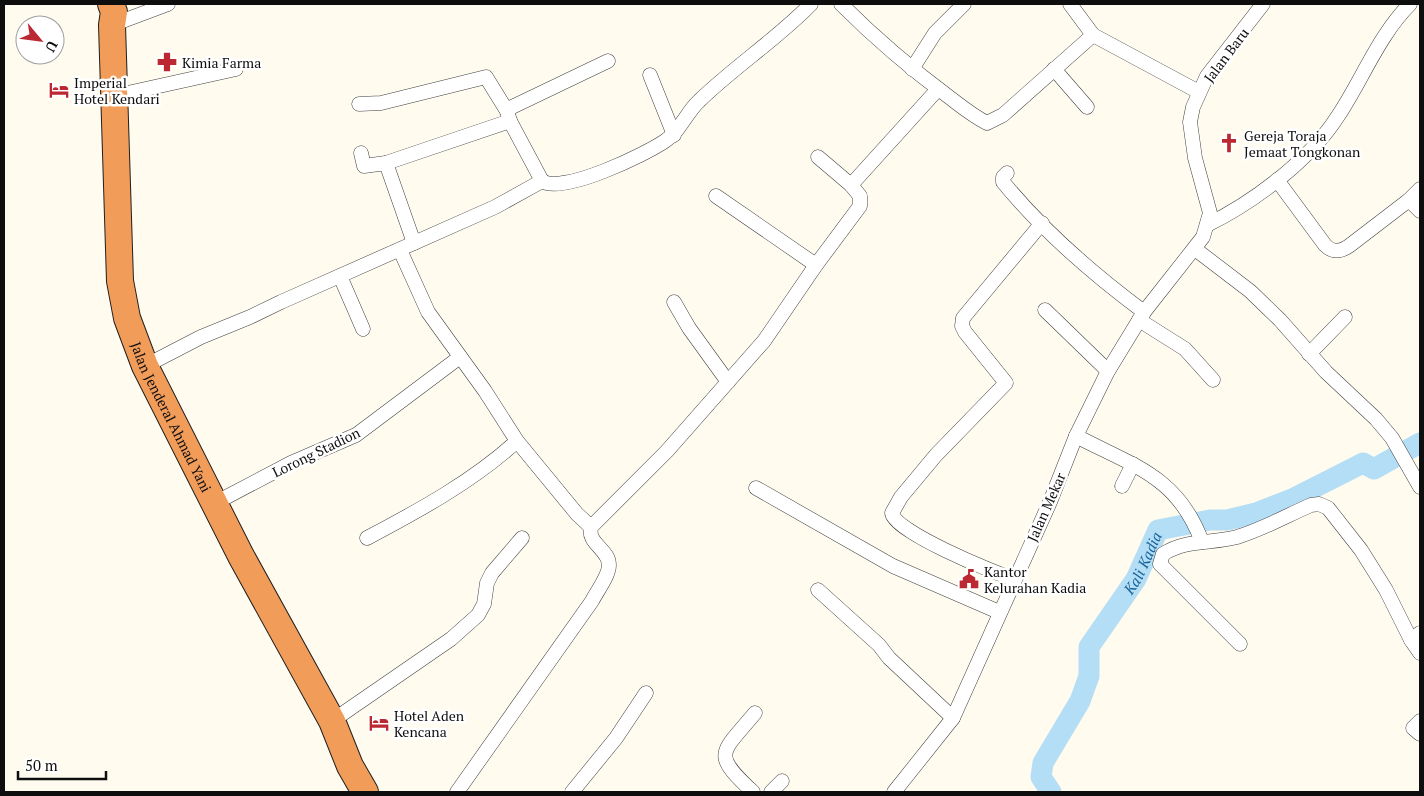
<svg xmlns="http://www.w3.org/2000/svg" width="1424" height="796" font-family="'PT Serif',serif">
<rect width="100%" height="100%" fill="#fffbef"/>
<g fill="none" stroke-linecap="round" stroke-linejoin="round">
<path stroke="#b4def5" stroke-width="21" id="s1" d="M1051 792 1041 777 1043 763 1080 701 1089 676V647L1136 579 1158 530 1210 520H1227L1256 513 1292 499 1363 463 1374 469 1420 443"/>
<defs>
<g id="street">
<path d="M841 4C875 38 910 68 949 97 961 106 973 116 987 123L1003 115 1093 35"/>
<polyline points="1070,4 1093,35 1199,92"/>
<polyline points="112,25 168,4"/>
<polyline points="912,69 935,33 964,4"/>
<polyline points="1054,69 1087,107"/>
<polyline points="650,75 674,135"/>
<polyline points="114,96 236,69"/>
<polyline points="359,104 381,103 486,77 507,111 510,121 542,181"/>
<polyline points="507,111 512,107 608,61"/>
<polyline points="361,153 364,166 386,163 414,243"/>
<polyline points="818,157 851,185"/>
<polyline points="386,163 510,121"/>
<path d="M1007 173 1003 177V182C1043 231 1093 274 1144 312"/>
<path d="M1277 180 1325 245C1333 253 1340 252 1349 246L1409 200 1420 211"/>
<polyline points="716,196 816,265"/>
<polyline points="1409,200 1420,189"/>
<path d="M1207 225C1254 202 1310 160 1338 116 1362 80 1379 35 1410 4"/>
<polyline points="1195,249 1250,291 1280,320 1326,372 1376,419 1392,438 1420,487"/>
<polyline points="400,250 428,312 485,391 517,441 577,514 591,527"/>
<polyline points="340,276 363,329"/>
<polyline points="674,302 689,328 728,382"/>
<polyline points="1045,310 1108,371"/>
<polyline points="1139,320 1185,349 1213,380"/>
<polyline points="1309,354 1345,317"/>
<path d="M145 366 201 337 250 317 281 302 495 207 542 181C562 195 646 154 665 141 681 130 686 113 699 101 735 66 777 39 811 4"/>
<path d="M1076 436C1133 466 1178 476 1202 542"/>
<polyline points="1122,486 1133,464"/>
<polyline points="756,488 893,566 999,612"/>
<polyline points="215,503 291,463 356,435 460,357"/>
<path d="M367 538C420 510 473 481 517 441"/>
<path d="M1014 579C994 573 893 531 892 513L901 497 936 455 1006 383 965 332 962 326 963 318 1042 223"/>
<polyline points="818,590 879,645 889,658 953,718"/>
<polyline points="1420,633 1411,640 1420,653"/>
<path d="M1240 644 1160 564 1163 554C1187 539 1210 544 1237 537 1263 529 1286 516 1311 505L1319 504 1328 508 1361 550 1386 590 1411 640"/>
<polyline points="332,721 451,639 478,615 484,604 487,583 492,573 522,538"/>
<polyline points="1420,721 1413,728 1420,734"/>
<path d="M457 792 592 601C597 591 609 576 609 565 609 549 587 544 591 527L667 451 764 341 816 265 860 206V196L851 185 938 89"/>
<polyline points="572,792 616,738 646,693"/>
<path d="M753 792C711 753 721 754 755 713"/>
<polyline points="771,792 782,781"/>
<polyline points="894,792 953,718 1050,502 1076,436 1108,371 1144,312 1203,237 1210,213 1195,158 1190,122 1193,107 1207,76 1263,4"/>
</g>
<g id="highway">
<path id="s2" d="M111 4 114 12 112 25 120 281 127 318 145 366 241 556 332 721 350 766 365 792"/>
</g>
</defs>
<use href="#street" stroke="#414141" stroke-width="15"/>
<use href="#highway" stroke="#1f1f1f" stroke-width="28"/>
<use href="#street" stroke="#fff" stroke-width="14"/>
<use href="#highway" stroke="#f29c5a" stroke-width="26"/>
</g>
<defs>
<symbol id="pharmacy-bare" viewBox="-9 -9 18 18"><path d="M-2-6h4v4h4v4h-4v4h-4v-4h-4v-4h4Z" fill="#bc2832" stroke="#fff" stroke-width="2.5" paint-order="stroke"/></symbol>
<symbol id="hotel-bare" viewBox="-9 -9 18 18"><path d="M-6-4.5h1.5V1H6V5H4.5V3h-9V5H-6ZM-4 0a1.8 1.8 0 1 1 3.6 0ZM.5 0V-2.5h3Q6-2.5 6 0Z" fill="#bc2832" stroke="#fff" stroke-width="2.5" paint-order="stroke"/></symbol>
<symbol id="church-bare" viewBox="-9 -9 18 18"><path d="M-1.2-6h2.4v3.5h3.3v2.4h-3.3V6h-2.4V-.1h-3.3v-2.4h3.3Z" fill="#bc2832" stroke="#fff" stroke-width="2.5" paint-order="stroke"/></symbol>
<symbol id="civic-bare" viewBox="-9 -9 18 18"><path d="M-.6-6.5H3V-4.5H.6V-3L4-1V1h2V6H-6V1h2V-1L-.6-3ZM-1.2 2.5V6h2.4V2.5Z" fill="#bc2832" stroke="#fff" stroke-width="2.5" paint-order="stroke"/></symbol>
</defs>
<g fill-rule="evenodd">
<use href="#pharmacy-bare" x="153" y="48" width="28" height="28"/>
<use href="#hotel-bare" x="45" y="76" width="28" height="28"/>
<use href="#church-bare" x="1215" y="129" width="28" height="28"/>
<use href="#civic-bare" x="955" y="565" width="28" height="28"/>
<use href="#hotel-bare" x="365" y="709" width="28" height="28"/>
</g>
<g text-anchor="middle" dominant-baseline="central" stroke-width="5" stroke-linejoin="round" paint-order="stroke">
<g font-size="14" fill="#0e0e0e" stroke="#fff">
<text transform="translate(1226 55) rotate(-53)">Jalan Baru</text>
<text stroke="none"><textPath href="#s2" startOffset="424">Jalan Jenderal Ahmad Yani</textPath></text>
<text transform="translate(316 452) rotate(-26)">Lorong Stadion</text>
<text transform="translate(1046 507) rotate(-66)">Jalan Mekar</text>
</g>
<g font-size="14" fill="#0e0e0e" stroke="#fff" text-anchor="start">
<text x="182" y="62">Kimia Farma</text>
<text x="74" y="82">Imperial<tspan x="74" dy="16">Hotel Kendari</tspan></text>
<text x="1244" y="135">Gereja Toraja<tspan x="1244" dy="16">Jemaat Tongkonan</tspan></text>
<text x="984" y="571">Kantor<tspan x="984" dy="16">Kelurahan Kadia</tspan></text>
<text x="394" y="715">Hotel Aden<tspan x="394" dy="16">Kencana</tspan></text>
</g>
<g font-size="15" font-style="italic" fill="#19669e" stroke="#fff">
<text stroke="none"><textPath href="#s1" startOffset="260">Kali Kadia</textPath></text>
</g>
</g>
<rect width="1424" height="796" fill="none" stroke="#0e0e0e" stroke-width="10"/>
<g transform="translate(40 40) rotate(119)"><circle r="24" fill="#ffffff" stroke="#9f9f9f"/>
<path d="M0-4L9 19L0 12L-9 19Z" fill="#bc2832"/>
<text y="-8" font-size="14" font-weight="bold" text-anchor="middle" fill="#0e0e0e">U</text>
</g>
<path d="M18 771v8h88v-8" fill="none" stroke="#0e0e0e" stroke-width="2.5"/>
<text x="25" y="771" font-size="15" fill="#0e0e0e" stroke="#ffffff" stroke-width="4" paint-order="stroke">50 m</text>
</svg>
